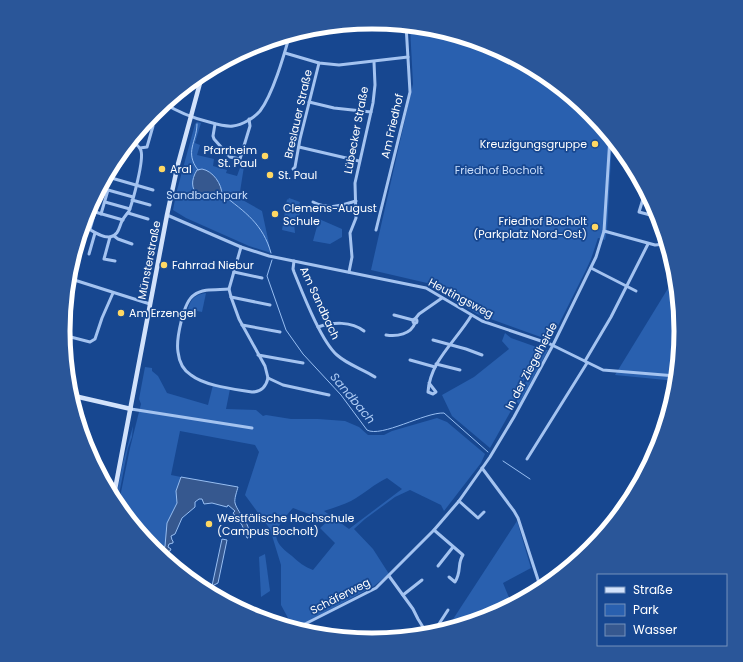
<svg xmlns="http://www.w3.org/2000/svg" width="743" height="662" font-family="Poppins,sans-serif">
<rect width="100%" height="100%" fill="#174790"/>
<g fill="#2960af" fill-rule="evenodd">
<polygon points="412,26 432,28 490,46 543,74 590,113 612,140 607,230 605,240 598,238 591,259 586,270 553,336 549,340 477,314 427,283 371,270 413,84 410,27"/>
<polygon points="197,122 201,123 195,143 200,145 197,155 214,159 213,166 227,170 226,173 237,176 241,165 241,160 245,160 239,198 262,211 271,253 249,246 186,218 173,210 176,194 195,124"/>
<polygon points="289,198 300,202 298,209 301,211 296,223 294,223 295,233 282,230 287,199 288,200"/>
<polygon points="319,219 342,229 342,237 330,244 313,241"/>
<polygon points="675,277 680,331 676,381 615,375"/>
<path d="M206 293 202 312 188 309C191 298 195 295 206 293Z"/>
<polygon points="505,333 511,338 542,349 537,355 518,392 512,409 490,448 452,416 442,395 474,377 509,349 502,341"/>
<polygon points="546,350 548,350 519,404 517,402 517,399 537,360"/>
<path d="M145 367 152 368V371L158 376 167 393 208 405 213 385 230 389 226 409 256 410 263 416 266 415 291 419H318L345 421 359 427 368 435H384L392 431 437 418 447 422 485 454 481 463 444 511 441 505 410 490 395 497 365 519 354 529 373 549 389 574 374 586 294 629 281 605V565L270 529 245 495 259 452 255 445 180 431 171 475 181 477 176 491 177 502 167 523 165 546 160 556 153 549 118 507 130 448 141 404 139 399ZM387 478 402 489 349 529 324 511C333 508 343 505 351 501 364 494 374 484 387 478ZM293 508 314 516 328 517 330 519 320 528 335 543 313 570C305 567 298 562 292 556 267 538 275 528 293 508Z"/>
<polygon points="133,426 132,437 128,448 117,505 115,503 123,462"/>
<polygon points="517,521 531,568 503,583 512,605 490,617 446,630"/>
<polygon points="265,554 270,591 261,597 259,557"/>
</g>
<g fill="#36588f" stroke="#97bef2">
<path d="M202 169C213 171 222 184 222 195 202 204 184 191 197 170Z"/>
<path d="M181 477 238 487C237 491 234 499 235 503 238 514 253 525 248 538H247L242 525 233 513 235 511 228 505 227 507 212 503 204 504 202 499H199L195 502V507L182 518 175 534 171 536 172 540 173 541V543L169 544 168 547 171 549 170 551 166 552 165 555 168 557 167 560 170 561 169 563 160 556 165 546 167 523 177 503 176 491Z"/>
<polygon points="222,539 227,540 218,583 212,586"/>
</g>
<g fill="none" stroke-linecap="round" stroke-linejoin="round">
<g stroke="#97bef2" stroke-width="1">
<path d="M197 124C197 142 184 152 198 170"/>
<path d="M223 195C245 212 263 224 271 253"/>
<path d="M272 260 267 276 286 330 303 354 341 395 367 430C381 438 425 412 444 413L488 452"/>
<polyline points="503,461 530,479"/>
</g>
<g stroke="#a4c3f0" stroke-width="3">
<path d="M331 26C348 28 365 26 382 23"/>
<polyline points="285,53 319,63 339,65 408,57"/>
<polyline points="309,102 334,108 371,112"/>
<path d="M164 103C179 113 193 118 209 122 216 124 226 127 233 126 242 125 254 118 260 111 273 94 284 55 290 34"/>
<polyline points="215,124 213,136 214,139 230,157 240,159 250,126 249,119"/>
<polyline points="134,142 136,133"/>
<polyline points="299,147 359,161"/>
<polyline points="140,148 147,147 153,126"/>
<polyline points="111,165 119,167 120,166 127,145"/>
<polyline points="293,169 295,167 300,139 319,63"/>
<polyline points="108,177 153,190"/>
<polyline points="104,189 111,166"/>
<polyline points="132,200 150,205"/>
<polyline points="650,200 643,199 639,212 658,217"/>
<polyline points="105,202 130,209"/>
<path d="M313 202C330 210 339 206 356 201"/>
<polyline points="89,206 92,207 94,197"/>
<polyline points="128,213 148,219"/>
<polyline points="101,214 108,190 133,197"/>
<polyline points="648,214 651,202"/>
<polyline points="167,215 241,247 269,256 426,288 482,321 550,344 603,370 676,376"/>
<path d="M82 225C90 229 101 238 110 237 119 235 119 227 122 221 124 217 127 214 129 211 133 201 144 160 141 151 140 146 134 143 131 140"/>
<polyline points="90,229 95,212 123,220"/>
<polyline points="376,230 410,92 406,25"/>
<polyline points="604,231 655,245 666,244"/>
<polyline points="114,236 118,239 132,244"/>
<polyline points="110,237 104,259 115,261"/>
<polyline points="241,247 229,289 231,297 239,319 265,366 268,378"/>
<polyline points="89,254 95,233"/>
<path d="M294 261 293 269 294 272C303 294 321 341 337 355 348 365 363 369 375 377"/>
<polyline points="591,268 636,291"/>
<polyline points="234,272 262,278"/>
<polyline points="349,272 352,257 350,233 356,218 355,183 373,103 375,85 374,62"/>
<polyline points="68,278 150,304"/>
<path d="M229 289C218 290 203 288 194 295 183 302 176 340 178 352 179 361 183 370 191 375 205 386 234 389 252 392 261 392 266 387 268 378"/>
<polyline points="231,297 270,305"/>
<polyline points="394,315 413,320"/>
<circle cx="415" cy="321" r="2"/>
<polyline points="415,319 419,314 442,298"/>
<polyline points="242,325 280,332"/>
<path d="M318 327C333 322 351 321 364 331"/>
<polyline points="63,335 90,342 95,339 102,318 113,293"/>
<path d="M386 335C397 337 411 334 415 323"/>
<polyline points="433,340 466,349 482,355"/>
<polyline points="258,355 303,363"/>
<polyline points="410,360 435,367"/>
<polyline points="585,361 611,317 648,244"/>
<polyline points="436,364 460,370"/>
<polyline points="268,378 283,385 329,395"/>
<path d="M429 383 436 392 433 394 428 392C430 361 456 341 471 316"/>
<polyline points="131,409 252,428"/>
<polyline points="527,459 587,363"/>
<polyline points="482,468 514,511 518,518 541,589"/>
<polyline points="459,501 478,518 484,512"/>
<path d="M434 530 463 555C457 563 462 571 455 582L449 577"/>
<polyline points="438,566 453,547"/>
<polyline points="389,576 413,609 418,619 426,632 435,630 448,610"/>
<polyline points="403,595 422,580"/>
<polyline points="299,630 300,626 303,625 376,588 434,530 459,501 490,457 514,417 553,345 596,257 604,231 610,137"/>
</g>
<g stroke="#d2e2fb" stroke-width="4.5">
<polyline points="70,395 131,409"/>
<polyline points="113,500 167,215 178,164 203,72"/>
</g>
</g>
<g fill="#ffd863" stroke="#174790" stroke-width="1.5">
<circle cx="595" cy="144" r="4"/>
<circle cx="265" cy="156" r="4"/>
<circle cx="162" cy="169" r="4"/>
<circle cx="270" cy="175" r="4"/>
<circle cx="275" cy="214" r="4"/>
<circle cx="595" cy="227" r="4"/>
<circle cx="164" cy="265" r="4"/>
<circle cx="121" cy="313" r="4"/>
<circle cx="209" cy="524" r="4"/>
</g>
<g text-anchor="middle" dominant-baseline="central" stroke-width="3.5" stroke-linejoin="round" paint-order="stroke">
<g font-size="11" fill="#fff" stroke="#174790">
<text transform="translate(298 114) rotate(-77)">Breslauer Straße</text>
<text transform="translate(392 126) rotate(-77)">Am Friedhof</text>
<text transform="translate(356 130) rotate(-79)">Lübecker Straße</text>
<text transform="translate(149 260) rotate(-79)">Münsterstraße</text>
<text transform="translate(461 298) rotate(28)">Heutingsweg</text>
<text transform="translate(320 303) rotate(65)">Am Sandbach</text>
<text transform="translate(531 366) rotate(-62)">In der Ziegelheide</text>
<text transform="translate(340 596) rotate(-27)">Schäferweg</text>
</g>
<g font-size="11" fill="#fff" stroke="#174790" text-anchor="start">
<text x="587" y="144" text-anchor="end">Kreuzigungsgruppe</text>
<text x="257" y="150" text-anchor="end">Pfarrheim<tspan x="257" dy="13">St. Paul</tspan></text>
<text x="170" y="169">Aral</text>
<text x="278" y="175">St. Paul</text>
<text x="283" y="208">Clemens-August<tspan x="283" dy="13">Schule</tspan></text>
<text x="587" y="221" text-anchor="end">Friedhof Bocholt<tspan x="587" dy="13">(Parkplatz Nord-Ost)</tspan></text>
<text x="172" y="265">Fahrrad Niebur</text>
<text x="129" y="313">Am Erzengel</text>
<text x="217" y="518">Westfälische Hochschule<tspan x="217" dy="13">(Campus Bocholt)</tspan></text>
</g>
<g font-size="11" fill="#cbdffb" stroke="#174790">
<text x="499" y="170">Friedhof Bocholt</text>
<text x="207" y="195">Sandbachpark</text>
</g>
<g font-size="12" font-style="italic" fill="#b0cef7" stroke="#174790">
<text transform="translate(353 398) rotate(50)">Sandbach</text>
</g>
</g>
<path d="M0 0H743V662H0ZM70 331a302 302 0 1 1 604 0a302 302 0 1 1-604 0Z" fill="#2a5699" fill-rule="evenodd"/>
<path fill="none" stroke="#fff" stroke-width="5" d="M70 331a302 302 0 1 1 604 0a302 302 0 1 1-604 0Z"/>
<rect x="597" y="574" width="130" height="72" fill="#174790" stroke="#7491bc"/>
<rect x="605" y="587" width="20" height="6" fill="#d2e2fb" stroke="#7491bc"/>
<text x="633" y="594" font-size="12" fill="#ffffff">Straße</text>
<rect x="605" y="604" width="20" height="12" fill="#2960af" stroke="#7491bc"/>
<text x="633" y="614" font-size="12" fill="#ffffff">Park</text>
<rect x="605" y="624" width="20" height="12" fill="#36588f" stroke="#7491bc"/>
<text x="633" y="634" font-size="12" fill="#ffffff">Wasser</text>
</svg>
